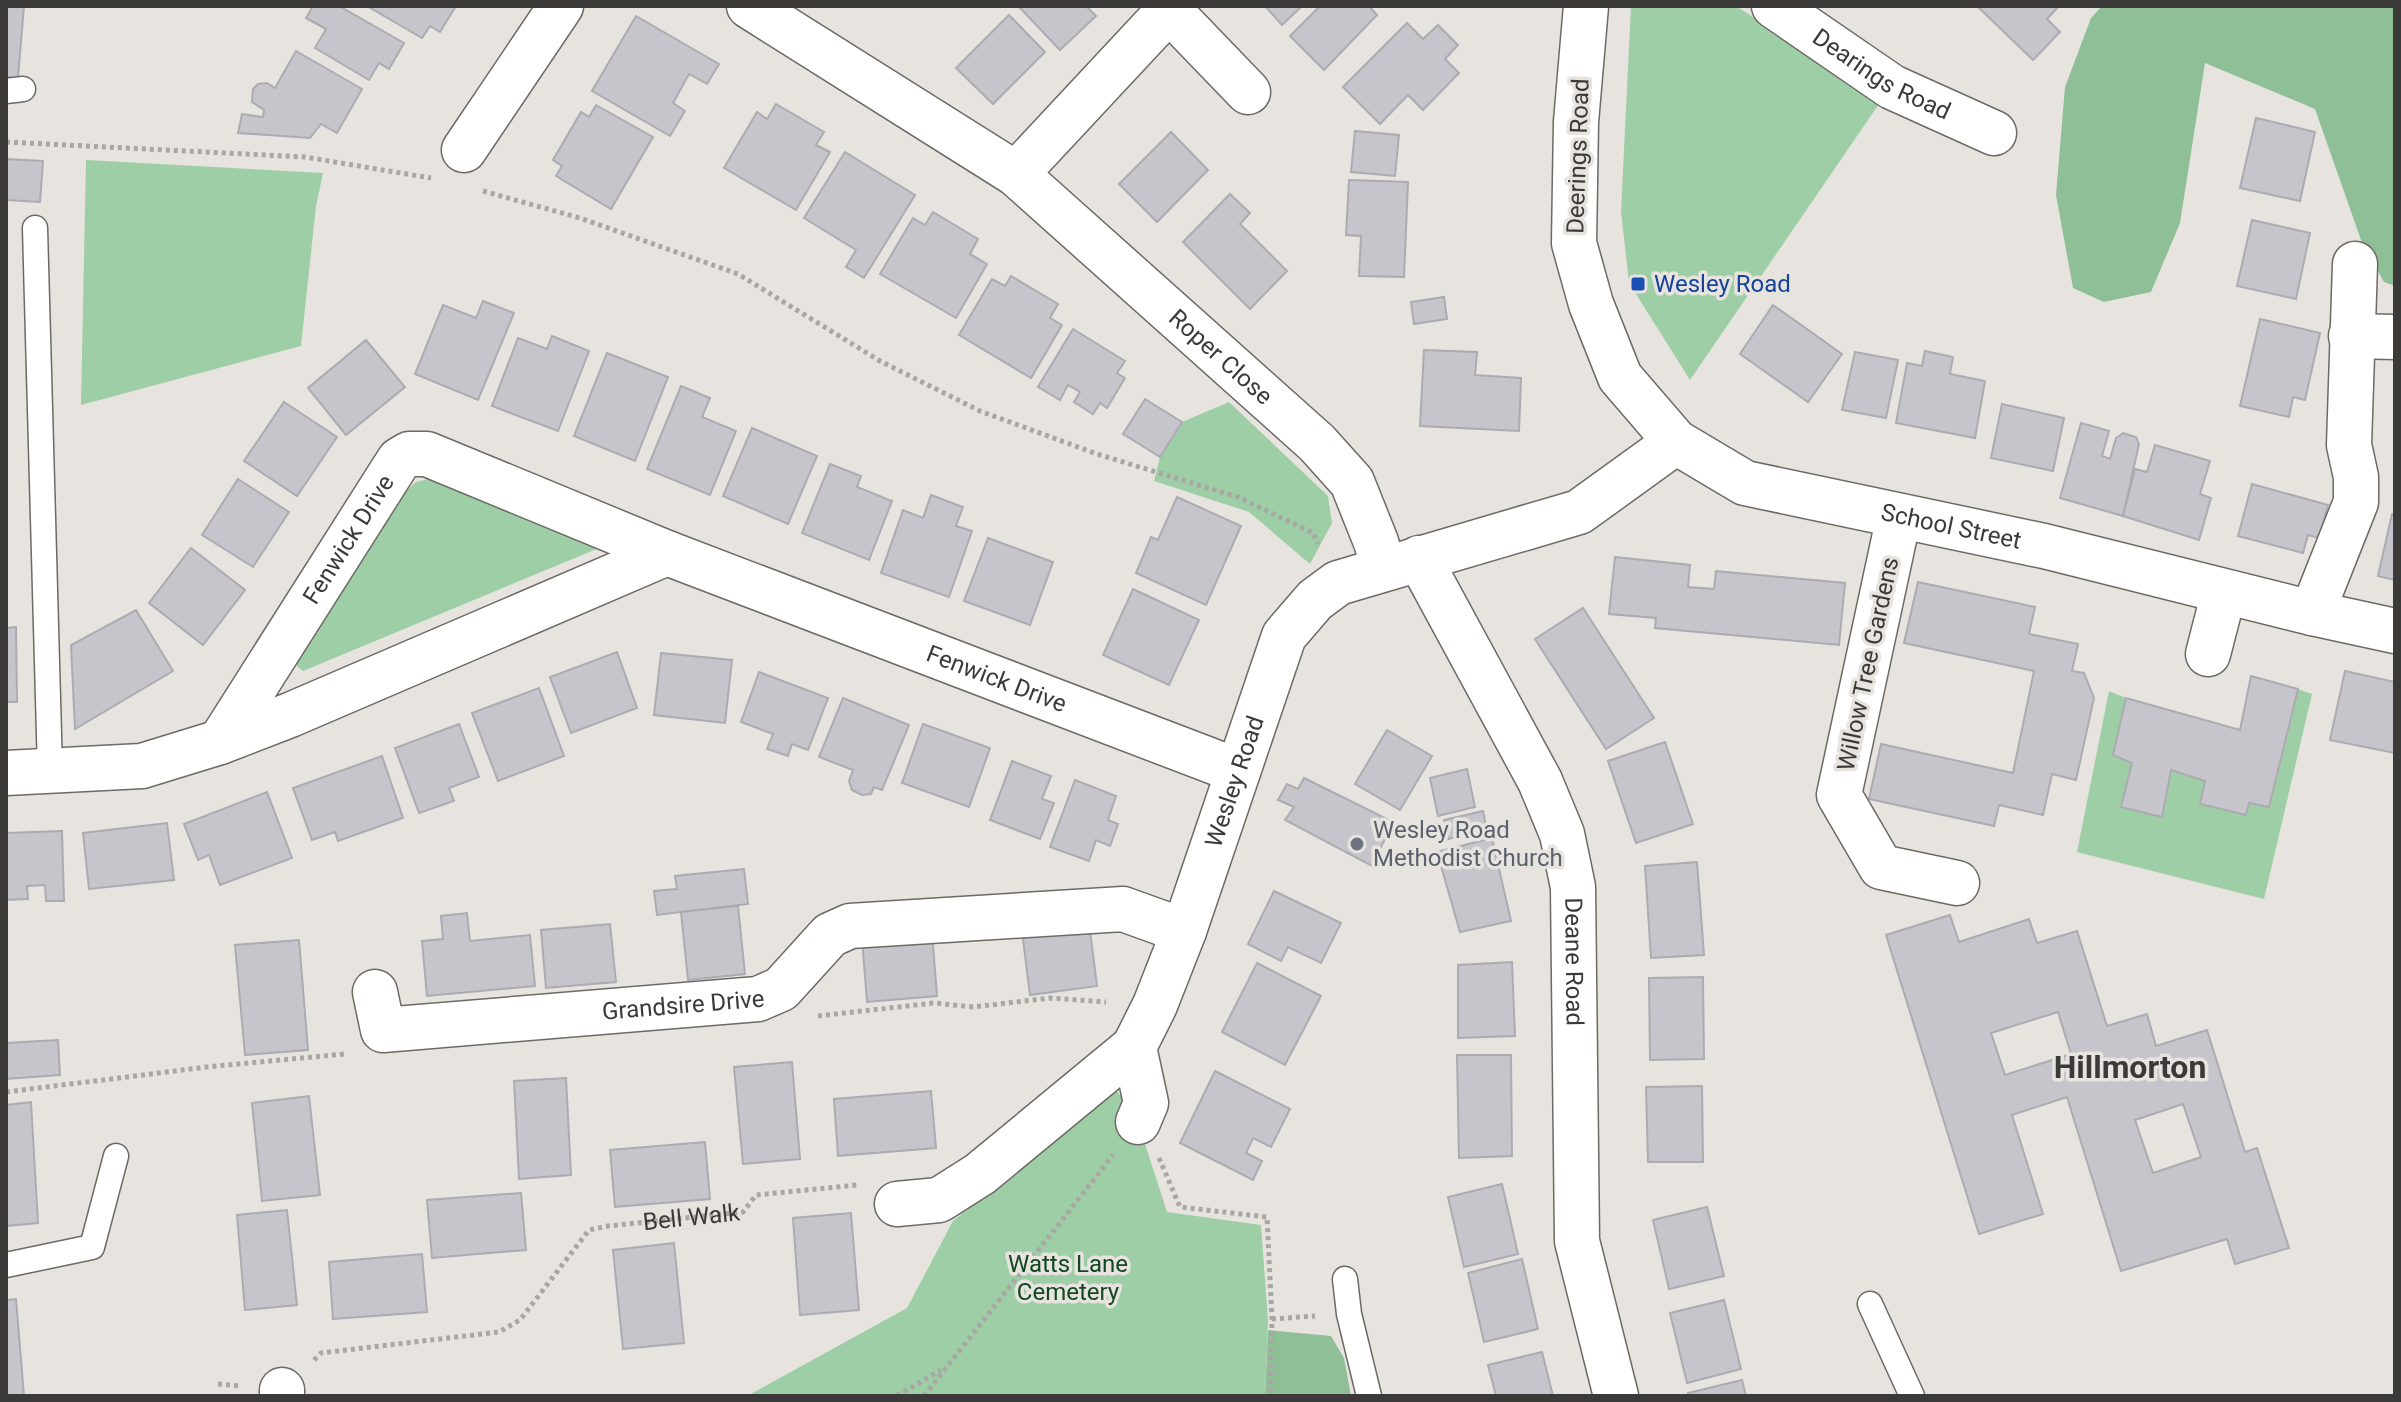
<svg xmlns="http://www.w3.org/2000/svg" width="2401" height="1402" font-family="Roboto,sans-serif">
<rect width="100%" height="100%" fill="#e7e4df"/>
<g fill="#9ecea5">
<polygon points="1631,6 1736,6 1881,101 1690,380 1629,283 1621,212"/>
<polygon points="86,160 323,173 316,206 301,346 81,405"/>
<polygon points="1229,402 1328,496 1332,523 1310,564 1249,512 1154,481 1160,457 1182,422"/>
<polygon points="437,477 611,543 303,671 297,666 296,659 399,498 416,482"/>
<polygon points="2298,689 2312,694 2264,899 2077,852 2109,691 2126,698 2113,755 2132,763 2121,807 2162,817 2171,770 2205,781 2200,804 2246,815 2249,803 2269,807"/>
<polygon points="1113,1085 1138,1122 1167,1212 1261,1225 1268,1320 1265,1396 747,1396 907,1308 953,1221"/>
</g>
<g fill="#8ebf96">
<polygon points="2102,6 2394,6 2395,286 2384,282 2361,240 2315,109 2205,63 2180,223 2151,292 2104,302 2073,288 2056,195 2065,87 2091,18"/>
<polygon points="1268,1330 1331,1336 1344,1358 1351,1396 1265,1396"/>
</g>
<g fill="#c6c5cb" stroke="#acabb1" stroke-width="2" fill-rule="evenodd">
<polygon points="6,6 24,6 18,78 6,77"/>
<polygon points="313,6 339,6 404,43 389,69 379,63 369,80 315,48 326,29 306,18"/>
<polygon points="367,6 456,6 440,32 430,26 422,38"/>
<polygon points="1018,6 1086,6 1096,16 1060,50"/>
<polygon points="1265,6 1302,6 1282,25"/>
<polygon points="1320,6 1369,6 1377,15 1324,70 1290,36"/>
<polygon points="1977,6 2059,6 2047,19 2060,32 2033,60"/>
<polygon points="1009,15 1045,52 993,104 956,68"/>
<polygon points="636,16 719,64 707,84 689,74 673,103 685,111 670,136 592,91"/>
<polygon points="1407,23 1423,39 1438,25 1458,45 1445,59 1459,73 1423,110 1408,95 1380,124 1343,87"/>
<polygon points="296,51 362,89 337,133 321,124 310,138 238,133 242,114 263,117 264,110 252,102 253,89 258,84 267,83 275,88"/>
<polygon points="776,104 824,132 816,145 830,152 796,210 724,168 757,112 767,119"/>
<polygon points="596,105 653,137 611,209 556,176 562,166 553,160 581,112 589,117"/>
<polygon points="2256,118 2315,132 2300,201 2240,188"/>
<polygon points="1355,131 1399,135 1395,176 1351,172"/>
<polygon points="1171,132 1208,170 1157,222 1119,184"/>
<polygon points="845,152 915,195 864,278 846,267 856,250 804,218"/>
<polygon points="6,159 43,161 40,202 6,200"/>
<polygon points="1349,180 1408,182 1404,277 1359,276 1361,236 1346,235"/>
<polygon points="1230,194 1250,213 1240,224 1287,271 1250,309 1183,242"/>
<polygon points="933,212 978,239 970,254 987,264 956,318 880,274 913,218 925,225"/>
<polygon points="2252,220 2310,233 2296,299 2237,286"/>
<polygon points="1011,276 1058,304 1050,318 1062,325 1031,378 959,335 992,279 1005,286"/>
<polygon points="1444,297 1447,319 1414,324 1411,302"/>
<polygon points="483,301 514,313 478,400 415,374 443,305 476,318"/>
<polygon points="1773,305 1842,354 1808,402 1740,354"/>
<polygon points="2260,319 2320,333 2305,400 2293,397 2289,417 2240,406"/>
<polygon points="1073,329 1125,361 1117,373 1125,378 1107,408 1100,403 1093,414 1074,402 1080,392 1068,385 1060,400 1038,387"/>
<polygon points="552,336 589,351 558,431 492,406 518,338 547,349"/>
<polygon points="366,340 405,387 346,435 308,388"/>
<polygon points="1424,350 1477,352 1475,375 1521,378 1519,431 1420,426"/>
<polygon points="1925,351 1953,357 1950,374 1985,381 1975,438 1896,423 1907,363 1922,366"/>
<polygon points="1855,352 1898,360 1886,418 1842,410"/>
<polygon points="607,353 668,377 635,461 574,436"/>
<polygon points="681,386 710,398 702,417 736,431 710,495 647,469"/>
<polygon points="1145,399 1182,422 1160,457 1123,434"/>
<polygon points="284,402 337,437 297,496 244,461"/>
<polygon points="2002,404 2064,418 2053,471 1991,458"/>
<polygon points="2081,423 2109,431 2102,456 2110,459 2116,438 2123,433 2136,437 2139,444 2123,516 2060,498"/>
<polygon points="752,428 817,456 788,524 723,496"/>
<polygon points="2155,445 2210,461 2200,494 2211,498 2199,540 2123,516 2135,469 2147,472"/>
<polygon points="830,464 861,476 857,487 892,501 869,560 802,533"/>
<polygon points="238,479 289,512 253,567 202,535"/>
<polygon points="2252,484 2328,505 2319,538 2308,535 2303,553 2238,536"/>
<polygon points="931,495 963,507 956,526 972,531 949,597 881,573 903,510 923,518"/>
<polygon points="1177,497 1241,526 1206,605 1136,573 1151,537 1158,540"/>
<polygon points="2392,514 2395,514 2395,580 2378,576"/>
<polygon points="988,538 1053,562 1030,625 964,601"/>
<polygon points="191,548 245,590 203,645 149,603"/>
<polygon points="1615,557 1690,565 1688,587 1714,589 1716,571 1845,583 1839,645 1655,628 1656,618 1609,614"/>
<polygon points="1918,582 2035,607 2029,634 2078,644 2072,671 2084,673 2094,698 2076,780 2052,774 2043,815 1999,805 1994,826 1869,799 1881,744 2013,773 2034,671 1904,643"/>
<polygon points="1133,589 1199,620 1169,685 1103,655"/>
<polygon points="1583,608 1654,718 1606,749 1535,639"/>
<polygon points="136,610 173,671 75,729 71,645"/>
<polygon points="16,627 17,702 6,702 6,628"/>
<polygon points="617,652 637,708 571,733 550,677"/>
<polygon points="661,653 732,660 725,723 654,715"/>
<polygon points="2345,671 2395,682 2395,753 2330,740"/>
<polygon points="759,672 828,698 808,750 792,744 788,756 767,749 773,734 741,722"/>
<polygon points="2251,676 2298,689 2269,807 2249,803 2246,815 2200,804 2205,781 2171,770 2162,817 2121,807 2132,763 2113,755 2126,698 2240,730"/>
<polygon points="539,688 564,756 498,781 472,713"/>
<polygon points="843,698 909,725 882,790 874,787 871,794 862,795 852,790 849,781 853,770 819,757"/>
<polygon points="459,724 479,777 449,788 454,801 419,813 395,748"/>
<polygon points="923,724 990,748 969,807 902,783"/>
<polygon points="1387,730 1432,756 1400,810 1355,784"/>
<polygon points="1665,742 1693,824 1636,843 1608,761"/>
<polygon points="382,756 403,818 338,841 335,832 312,840 293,788"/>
<polygon points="1012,761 1051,776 1042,799 1054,803 1040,839 990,820"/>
<polygon points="1467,769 1475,807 1438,816 1430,778"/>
<polygon points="1304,778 1393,822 1372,866 1285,820 1294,807 1278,800 1287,784 1298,789"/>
<polygon points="1075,780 1116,796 1108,820 1118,824 1110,846 1096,840 1089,861 1050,847"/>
<polygon points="267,792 292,858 220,885 209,855 198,860 184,824"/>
<polygon points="1483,811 1487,830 1448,839 1444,820"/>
<polygon points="167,823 174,880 89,889 83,833"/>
<polygon points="62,831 64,901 46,901 45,885 27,886 28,899 6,900 6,833"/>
<polygon points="1492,838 1511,921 1460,932 1437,852"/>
<polygon points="1697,862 1704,955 1651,958 1645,866"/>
<polygon points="744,869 748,904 657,915 654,891 677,889 675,876"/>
<polygon points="1274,891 1341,923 1321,963 1288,947 1281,961 1248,944"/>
<polygon points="738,906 745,974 688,980 681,912"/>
<polygon points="467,913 470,941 530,935 535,986 427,996 422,941 443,939 441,916"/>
<polygon points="1088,915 1097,986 1030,995 1021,923"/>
<path d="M1950 915 1959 942 2029 919 2037 943 2077 931 2107 1026 2147 1014 2156 1046 2207 1030 2245 1152 2257 1148 2289 1248 2235 1264 2227 1239 2121 1271 2067 1097 2012 1115 2043 1214 1979 1234 1886 935ZM2058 1012 2071 1054 2005 1075 1991 1033ZM2183 1104 2201 1157 2153 1173 2135 1120Z"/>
<polygon points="610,924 616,982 546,988 541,930"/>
<polygon points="932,932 937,996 867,1002 862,939"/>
<polygon points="299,940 308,1050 245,1055 235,945"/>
<polygon points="1512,962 1515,1036 1458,1038 1458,965"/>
<polygon points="1257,963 1321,996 1285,1065 1222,1032"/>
<polygon points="1703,977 1704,1059 1650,1060 1649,978"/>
<polygon points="58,1040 60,1075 6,1079 6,1043"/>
<polygon points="1457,1055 1511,1055 1512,1156 1459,1158"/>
<polygon points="792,1062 800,1159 743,1164 734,1067"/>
<polygon points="1215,1071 1290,1109 1271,1147 1253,1138 1246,1153 1262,1161 1253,1180 1180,1143"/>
<polygon points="566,1078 571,1175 519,1179 514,1081"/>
<polygon points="1702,1086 1703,1162 1648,1162 1646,1087"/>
<polygon points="931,1091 936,1148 838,1156 834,1099"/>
<polygon points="309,1096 320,1195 262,1201 252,1103"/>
<polygon points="31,1102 38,1223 7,1226 6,1250 6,1105"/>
<polygon points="705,1142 710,1199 615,1207 610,1150"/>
<polygon points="1502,1184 1518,1254 1464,1267 1448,1197"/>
<polygon points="521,1193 526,1250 432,1258 427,1200"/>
<polygon points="1707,1207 1724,1276 1669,1289 1653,1220"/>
<polygon points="287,1210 297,1305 245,1310 237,1215"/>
<polygon points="851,1213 859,1310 800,1315 793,1218"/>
<polygon points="674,1243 684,1343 623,1349 613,1250"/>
<polygon points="422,1254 427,1312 333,1319 329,1262"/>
<polygon points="1522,1259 1538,1329 1484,1342 1468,1273"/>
<polygon points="16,1299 24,1396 6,1396 6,1300"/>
<polygon points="1724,1300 1741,1369 1687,1383 1670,1313"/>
<polygon points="1542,1352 1553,1396 1496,1396 1488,1365"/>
<polygon points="1742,1380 1746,1396 1688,1396 1688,1393"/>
</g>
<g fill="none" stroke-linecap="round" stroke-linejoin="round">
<defs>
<g id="service">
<polyline points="6,91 23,89"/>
<polyline points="35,228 50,771"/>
<polyline points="6,1265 92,1247 116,1156"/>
<polyline points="1345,1279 1349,1314 1369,1396"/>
<polyline points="1870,1304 1912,1396"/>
</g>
<g id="minor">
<path id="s2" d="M749 6 1016 174 1317 443 1352 482 1376 542 1384 569"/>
<path id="s3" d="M1586 6 1576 122 1574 243 1591 304 1620 377 1676 442 1745 483 2044 546 2312 613 2395 631"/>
<path id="s4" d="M1774 6 1892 87 1994 133"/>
<polyline points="1169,10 1248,92"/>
<polyline points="464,150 561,6"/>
<polyline points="1016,174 1169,10 1164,6"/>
<polyline points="2351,336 2395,337"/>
<polyline points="1899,516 1839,795 1881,867 1957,883"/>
<path id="s5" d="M1419 558 1540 781 1562 834 1573 887 1577 1241 1616 1396"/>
<polyline points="2312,613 2356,502 2356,477 2349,445 2355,264"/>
<polyline points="2208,654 2224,592"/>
<path id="s6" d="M220 742 399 460 409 454H427L667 553"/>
<path id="s7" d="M6 773 142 766 220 742 290 715 667 553 1238 771"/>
<path id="s8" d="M375 992 383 1030 758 999 781 989 830 935 850 926 1123 909 1184 931"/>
<path id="s9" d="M1138 1122 1146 1103 1134 1047 1155 1005 1184 931 1284 636 1315 600 1338 583 1579 512 1676 442"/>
<polyline points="897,1204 939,1200 980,1174 1134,1047"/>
<polyline points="282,1390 282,1396"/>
</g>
</defs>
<use href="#service" stroke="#6d6a66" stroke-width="27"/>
<use href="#minor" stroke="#6d6a66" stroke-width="47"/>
<g stroke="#a9a7a3" stroke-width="5" stroke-dasharray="4 4" stroke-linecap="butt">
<polyline points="6,142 305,157 431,178"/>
<polyline points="483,191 580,218 738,274 880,361 980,411 1097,454 1238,497 1313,533 1318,544"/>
<polyline points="818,1016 934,1003 973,1007 1050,998 1106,1002"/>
<polyline points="6,1092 207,1067 345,1054"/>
<polyline points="1159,1158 1180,1207 1267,1217 1272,1319 1270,1396"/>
<polyline points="1272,1319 1315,1316"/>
<path id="s1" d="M314 1360 321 1353 499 1332 520 1320 589 1230 608 1226 743 1212 756 1195 857 1185"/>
<polyline points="218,1384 240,1386"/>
<polyline points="897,1396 941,1370"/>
<polyline points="924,1396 1113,1155"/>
</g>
<use href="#service" stroke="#fff" stroke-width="24"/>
<use href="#minor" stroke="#fff" stroke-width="44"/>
</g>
<rect fill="#1a4fb4" stroke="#e7e4df" stroke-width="3" x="1630" y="276" width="16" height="16" rx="4"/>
<circle fill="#6b7280" stroke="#e7e4df" stroke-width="3" cx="1357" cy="844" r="8"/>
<g text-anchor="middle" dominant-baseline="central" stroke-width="7" stroke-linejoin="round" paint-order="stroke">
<g font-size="24" fill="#3b3a38" stroke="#e7e4df">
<text stroke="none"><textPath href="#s4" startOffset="128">Dearings Road</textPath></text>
<text transform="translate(1578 156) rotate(-88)">Deerings Road</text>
<text stroke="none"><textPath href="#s2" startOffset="590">Roper Close</textPath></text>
<text stroke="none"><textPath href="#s3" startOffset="756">School Street</textPath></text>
<text stroke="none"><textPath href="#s6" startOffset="240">Fenwick Drive</textPath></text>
<text transform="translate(1868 664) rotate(-78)">Willow Tree Gardens</text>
<text stroke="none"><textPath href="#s7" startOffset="1056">Fenwick Drive</textPath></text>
<text stroke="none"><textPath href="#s9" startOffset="362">Wesley Road</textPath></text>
<text stroke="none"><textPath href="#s5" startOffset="440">Deane Road</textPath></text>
<text stroke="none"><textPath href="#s8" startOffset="340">Grandsire Drive</textPath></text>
<text stroke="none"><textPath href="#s1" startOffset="430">Bell Walk</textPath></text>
</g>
<g font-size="24" fill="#164399" stroke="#e7e4df" text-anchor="start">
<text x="1654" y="284">Wesley Road</text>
</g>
<g font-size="24" fill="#5b616d" stroke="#e7e4df" text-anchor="start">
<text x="1373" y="830">Wesley Road<tspan x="1373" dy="28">Methodist Church</tspan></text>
</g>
<g font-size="24" fill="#124821" stroke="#e7e4df">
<text x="1068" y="1264">Watts Lane<tspan x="1068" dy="28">Cemetery</tspan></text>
</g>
<g font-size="32" font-weight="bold" fill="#3b3a38" stroke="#e7e4df">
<text x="2130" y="1067">Hillmorton</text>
</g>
</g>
<rect width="2401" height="1402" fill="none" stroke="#3b3a38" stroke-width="16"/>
</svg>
